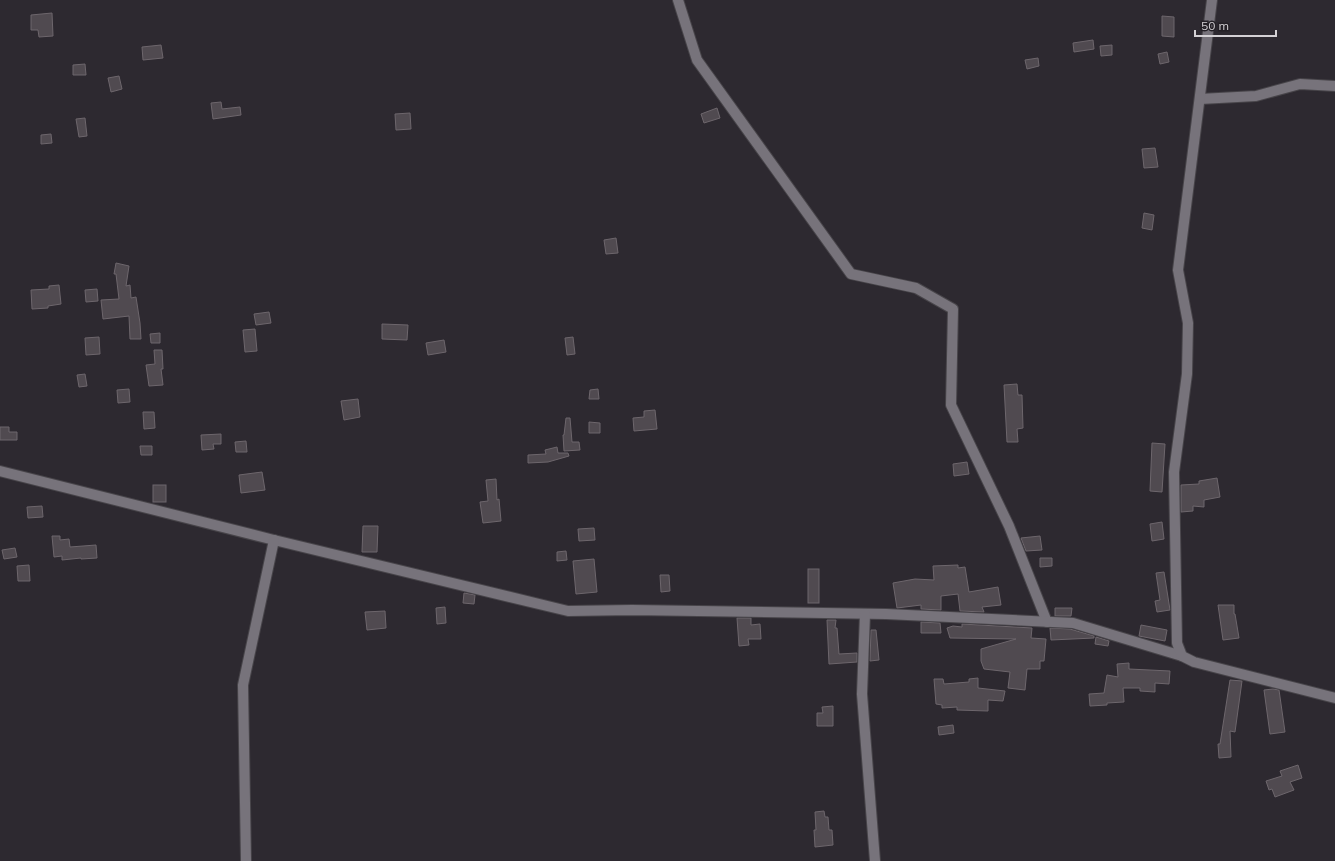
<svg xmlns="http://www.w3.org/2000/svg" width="1335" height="861" font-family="Mulish,sans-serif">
<rect width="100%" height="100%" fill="#2d2930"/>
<g fill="#504a50" stroke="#6d666c">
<polygon points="52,13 53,36 39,37 38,30 31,30 31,15"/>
<polygon points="1162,16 1174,17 1174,37 1162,36"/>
<polygon points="1093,40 1094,49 1074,52 1073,43"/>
<polygon points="161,45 163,58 143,60 142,47"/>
<polygon points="1112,45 1112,55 1101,56 1100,46"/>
<polygon points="1167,52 1169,62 1160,64 1158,54"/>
<polygon points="1038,58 1039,66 1027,69 1025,60"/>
<polygon points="85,64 86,75 73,75 73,65"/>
<polygon points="119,76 122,89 111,92 108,78"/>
<polygon points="221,102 222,109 240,107 241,115 213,119 211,103"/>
<polygon points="717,108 720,118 704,123 701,114"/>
<polygon points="410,113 411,129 396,130 395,114"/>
<polygon points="85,118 87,136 79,137 76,119"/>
<polygon points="51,134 52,143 41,144 41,135"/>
<polygon points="1155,148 1158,167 1144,168 1142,149"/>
<polygon points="1144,213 1154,215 1152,230 1142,228"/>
<polygon points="616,238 618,253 606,254 604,240"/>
<polygon points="116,263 129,266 126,286 130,285 131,298 136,297 140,323 141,339 130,339 129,316 103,319 101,300 119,299 116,274 114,274"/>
<polygon points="59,285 61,304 48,306 48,308 32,309 31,290 49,289 49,286"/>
<polygon points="97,289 98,301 86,302 85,290"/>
<polygon points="269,312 271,323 256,325 254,314"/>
<polygon points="382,324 408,325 407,340 382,339"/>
<polygon points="255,329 257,351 245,352 243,330"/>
<polygon points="160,333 160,343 151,343 150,334"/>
<polygon points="99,337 100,354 86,355 85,338"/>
<polygon points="573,337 575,354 567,355 565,338"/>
<polygon points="444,340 446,352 428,355 426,343"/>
<polygon points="154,350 162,350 163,369 161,369 163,385 149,386 146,365 155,364"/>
<polygon points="85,374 87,386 79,387 77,375"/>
<polygon points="1017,384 1018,395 1022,395 1023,428 1017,429 1018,442 1007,442 1004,385"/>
<polygon points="129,389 130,402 118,403 117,390"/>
<polygon points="598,389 599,399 589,399 590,390"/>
<polygon points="358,399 360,417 344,420 341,401"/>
<polygon points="655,410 657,429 634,431 633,418 644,417 644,411"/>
<polygon points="143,412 154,412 155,428 144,429"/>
<polygon points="566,418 570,418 572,442 579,442 580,450 564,451 563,435 564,435"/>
<polygon points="589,422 600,423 600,433 589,433"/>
<polygon points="0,427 9,427 9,432 17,432 17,440 0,440"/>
<polygon points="221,434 221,444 213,444 214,449 202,450 201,435"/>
<polygon points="246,441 247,452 236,452 235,442"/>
<polygon points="1152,443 1165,444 1162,492 1150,491"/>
<polygon points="140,446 152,446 152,455 141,455"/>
<polygon points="557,447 558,453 568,453 569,456 548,462 528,463 528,455 546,454 545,450"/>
<polygon points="967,462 969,474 954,476 953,464"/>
<polygon points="262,472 265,490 241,493 239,475"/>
<polygon points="1217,478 1220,497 1204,500 1204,507 1193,506 1193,511 1181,512 1181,485 1199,484 1199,481"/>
<polygon points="496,479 497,500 499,499 501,521 483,523 480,502 488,501 486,480"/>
<rect x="153" y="485" width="13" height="17"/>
<polygon points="42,506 43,517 28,518 27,507"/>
<polygon points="1162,522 1164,539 1152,541 1150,524"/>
<polygon points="363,526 378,526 377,552 362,552"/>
<polygon points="594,528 595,540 579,541 578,529"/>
<polygon points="52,536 60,536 60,540 69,539 70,547 96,545 97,558 81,559 81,558 62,560 62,556 54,557"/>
<polygon points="1040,536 1042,550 1026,551 1021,538"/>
<polygon points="15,548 17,557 4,559 2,550"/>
<polygon points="566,551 567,560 557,561 557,552"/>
<polygon points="1040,558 1052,558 1052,566 1040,567"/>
<polygon points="594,559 597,592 576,594 573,561"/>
<polygon points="29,565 30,581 18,581 17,566"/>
<polygon points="958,565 958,568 965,567 969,592 998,587 1001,605 982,607 984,612 960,611 958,594 941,596 941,610 921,609 921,605 897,608 893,583 915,579 934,580 933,566"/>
<rect x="808" y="569" width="11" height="34"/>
<polygon points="1164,572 1170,610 1157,612 1155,601 1160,600 1156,573"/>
<polygon points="660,575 669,575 670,591 661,592"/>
<polygon points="464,593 475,595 474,604 463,603"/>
<polygon points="1218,605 1234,605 1234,614 1235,614 1239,638 1223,640"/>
<polygon points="445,607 446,623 437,624 436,608"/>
<polygon points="1055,608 1072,608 1071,616 1055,616"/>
<polygon points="385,611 386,628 367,630 365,612"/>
<polygon points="737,618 751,618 751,625 760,624 761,639 748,639 749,645 739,646"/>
<polygon points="827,620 836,620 835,628 837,628 839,654 857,653 857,662 829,664"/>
<polygon points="921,622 940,623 941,633 921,633"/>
<polygon points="962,624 1032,628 1031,638 1046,639 1044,661 1040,661 1040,669 1027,669 1025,690 1008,688 1010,672 984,669 981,661 981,649 1016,639 950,638 947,628 953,626 962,627"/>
<polygon points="1141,625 1167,630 1165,641 1139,636"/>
<polygon points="1050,628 1070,629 1094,636 1094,638 1051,640"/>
<polygon points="871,630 876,630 879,660 870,661"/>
<polygon points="1096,637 1109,641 1108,646 1095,644"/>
<polygon points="1129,663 1129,669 1170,671 1169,684 1155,683 1155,692 1140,691 1140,688 1123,688 1124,702 1107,703 1107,705 1090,706 1089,694 1104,693 1107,675 1118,677 1117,664"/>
<polygon points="978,678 978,688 1005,691 1003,701 988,700 988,711 957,710 957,707 942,708 942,705 936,704 934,679 943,679 944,684 969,682 969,679"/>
<polygon points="1230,680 1242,681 1235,732 1230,731 1231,757 1219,758 1218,744 1220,744"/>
<polygon points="1273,689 1279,690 1285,732 1270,734 1264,690"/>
<polygon points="833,706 833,726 817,726 817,713 823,713 822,707"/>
<polygon points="953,725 954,733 939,735 938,727"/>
<polygon points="1298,765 1302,778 1290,782 1294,790 1275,797 1272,789 1269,790 1266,781 1282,776 1280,771"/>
<polygon points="824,811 825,817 828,817 829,830 832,830 833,845 815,847 814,830 816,830 815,812"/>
</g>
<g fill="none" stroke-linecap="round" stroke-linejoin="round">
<defs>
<g id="minor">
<polyline points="678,0 697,60 851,274 916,288 953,309 951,405 1009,526 1047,622"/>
<polyline points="1200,99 1256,96 1300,84 1335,86"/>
<polyline points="0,471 274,540 568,611 632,610 886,614 1073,623 1182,656"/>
<polyline points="865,614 862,694 875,861"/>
<polyline points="246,861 243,685 274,540"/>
</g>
<polyline id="tertiary" points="1212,0 1178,270 1188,323 1187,374 1174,472 1177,643 1182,656 1194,662 1335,698"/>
</defs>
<use href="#minor" stroke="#474449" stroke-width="12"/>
<use href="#tertiary" stroke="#474449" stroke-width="12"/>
<use href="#minor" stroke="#77737b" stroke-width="10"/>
<use href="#tertiary" stroke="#77737b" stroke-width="10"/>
</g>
<path d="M1195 30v6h81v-6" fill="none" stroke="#d4d1d5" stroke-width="2"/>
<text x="1201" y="30" font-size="12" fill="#d4d1d5" stroke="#242026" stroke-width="3" paint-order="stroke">50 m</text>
</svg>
